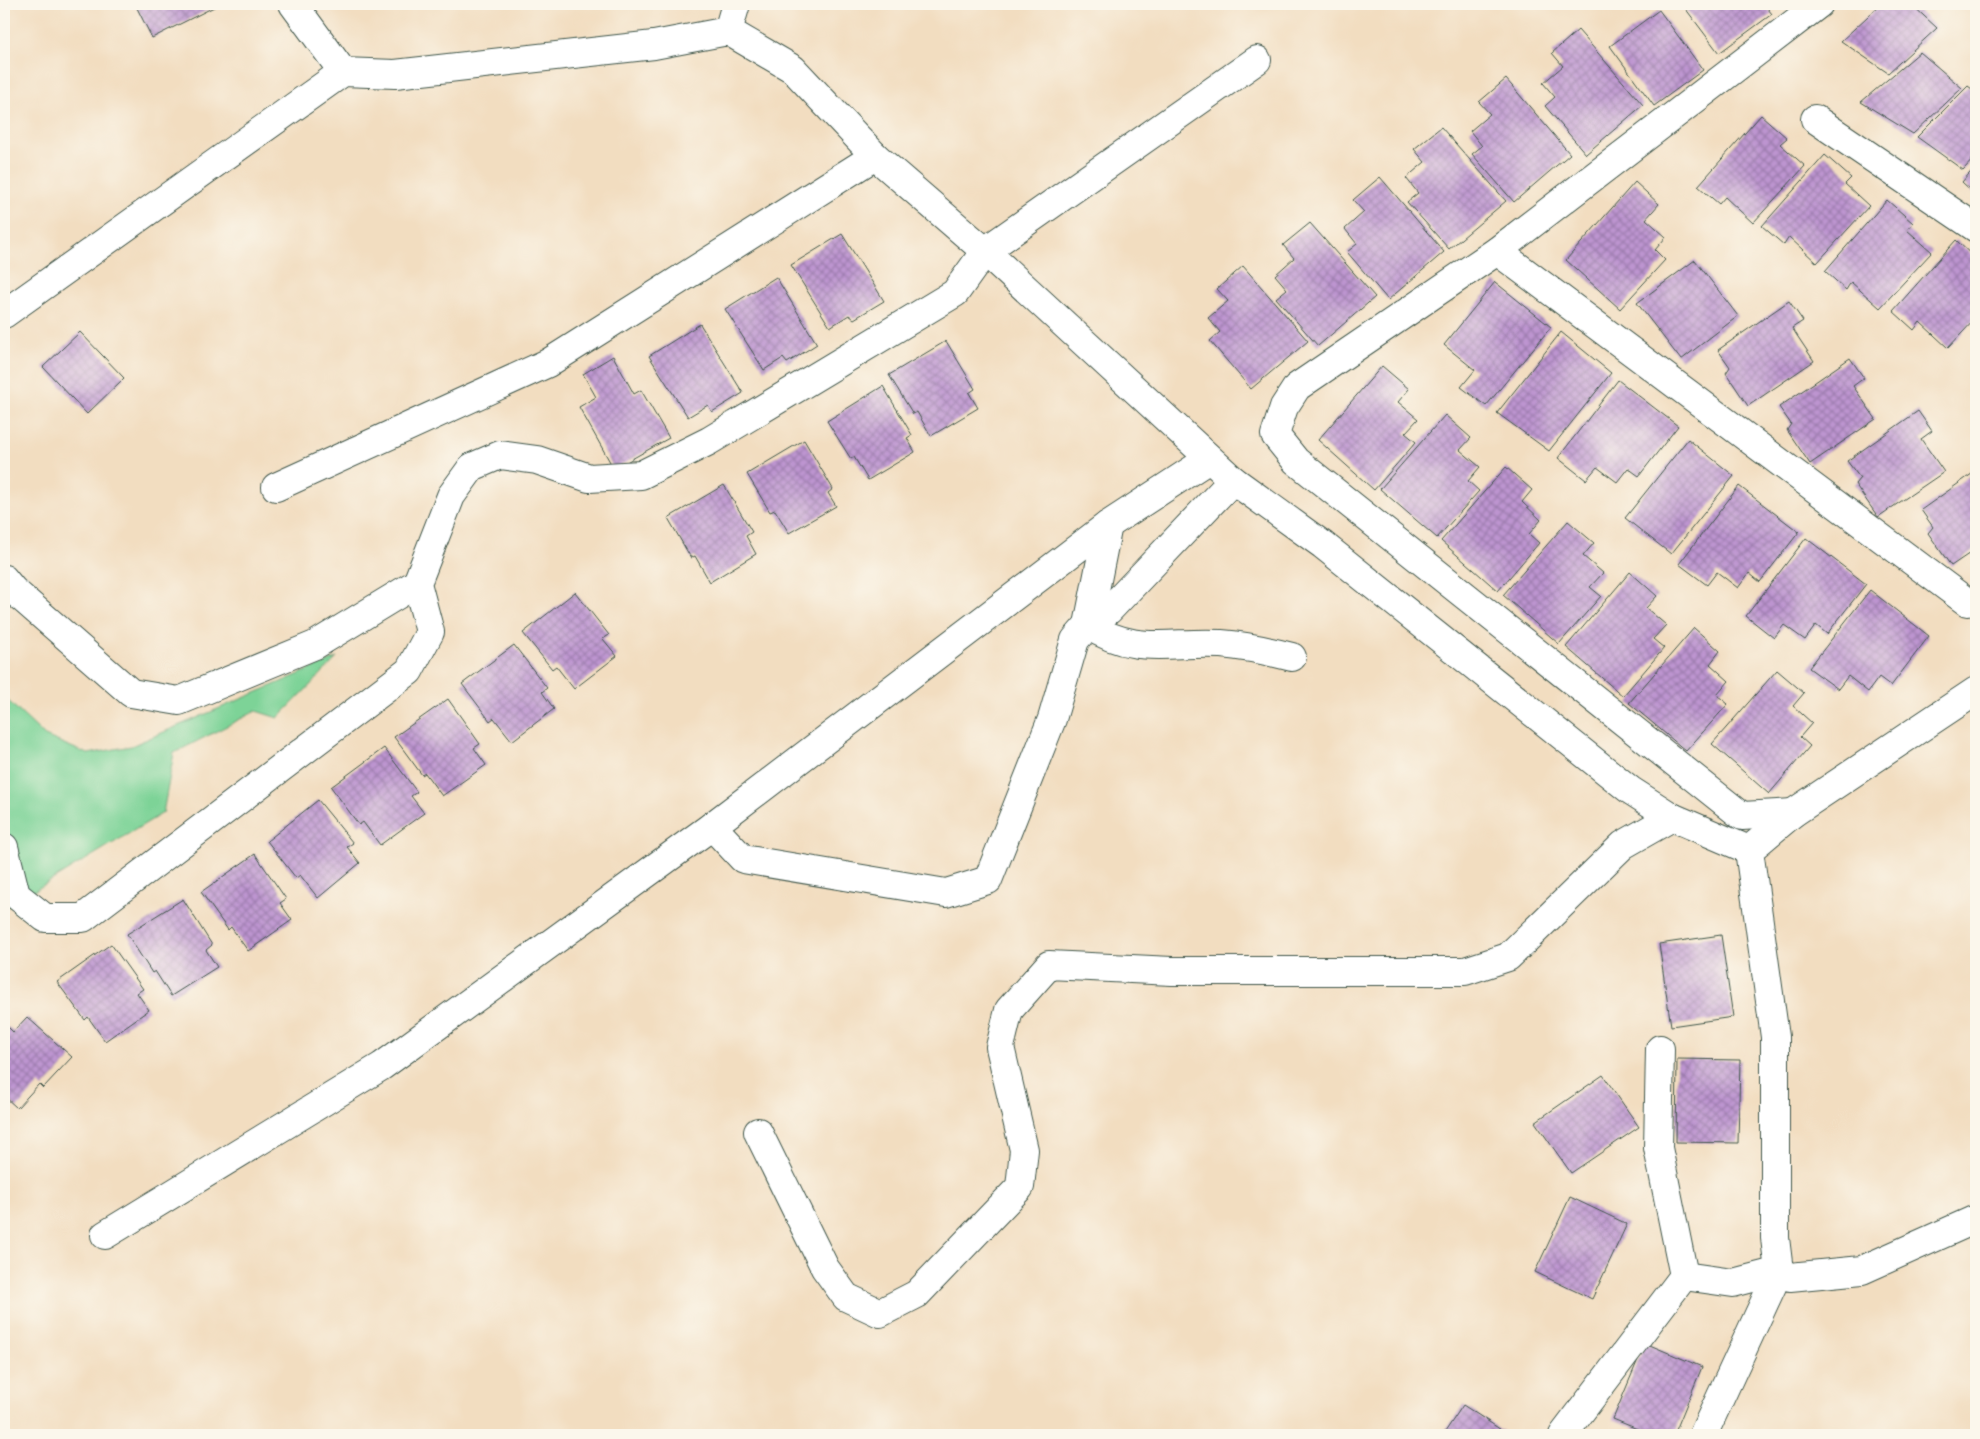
<svg xmlns="http://www.w3.org/2000/svg" width="1980" height="1439" font-family="'EB Garamond',serif">
<defs>
<pattern id="building-cross-hatch" width="8" height="8" patternUnits="userSpaceOnUse" patternTransform="scale(1.25)"><rect width="8" height="8" fill="#bd94d0"/><path d="M0 0l8 8M0 8l8-8" fill="none" stroke="#997aaa"/></pattern>
</defs>
<rect width="100%" height="100%" fill="#fbf7ec"/>
<filter id="ink" filterUnits="userSpaceOnUse"><feTurbulence type="fractalNoise" baseFrequency=".02" numOctaves="2"/><feDisplacementMap in="SourceGraphic" scale="10" xChannelSelector="R" yChannelSelector="G"/><feConvolveMatrix kernelMatrix="1 2 1 2 8 2 1 2 1" color-interpolation-filters="sRGB"/></filter>
<filter id="wash" filterUnits="userSpaceOnUse"><feTurbulence type="fractalNoise" baseFrequency=".0096" numOctaves="4" result="noise"/><feDisplacementMap in="SourceGraphic" scale="20" xChannelSelector="R" yChannelSelector="G"/><feGaussianBlur stdDeviation="1.12" result="paint"/><feColorMatrix in="noise" values="0 0 0 0 0 0 0 0 0 0 0 0 0 0 0 0 0 1.4 0 .05"/><feComposite in="paint" operator="in"/></filter>
<g filter="url(#wash)">
<rect width="100%" height="100%" fill="#f2ddc0"/>
<polygon fill="#7dd397" stroke="#4e8866" points="337,658 278,718 256,711 174,753 163,813 4,909 4,697 45,736 88,754 131,746"/>
<g id="blocks">
<g fill="url(#building-cross-hatch)">
<polygon points="135,4 214,4 216,6 152,38"/>
<polygon points="1682,4 1764,4 1772,14 1719,53"/>
<polygon points="1881,4 1911,4 1937,28 1888,73 1841,41"/>
<polygon points="1659,10 1703,70 1654,106 1610,46"/>
<polygon points="1578,30 1643,105 1586,154 1545,106 1555,97 1543,83 1563,66 1552,53"/>
<polygon points="1920,52 1962,88 1913,134 1861,102"/>
<polygon points="1506,79 1570,154 1514,202 1472,154 1482,146 1470,131 1490,114 1479,102"/>
<polygon points="1968,86 1976,92 1976,156 1963,170 1917,137"/>
<polygon points="1761,115 1787,138 1780,144 1805,166 1753,223 1725,197 1719,204 1698,186"/>
<polygon points="1441,127 1506,201 1449,249 1407,202 1418,193 1406,178 1425,162 1414,149"/>
<polygon points="1825,155 1851,178 1845,184 1869,206 1817,263 1789,237 1784,245 1762,226"/>
<polygon points="1976,166 1976,195 1962,182"/>
<polygon points="1380,177 1444,252 1388,300 1347,252 1357,244 1345,229 1364,212 1353,200"/>
<polygon points="1635,182 1659,204 1646,219 1666,237 1655,250 1665,260 1620,309 1566,260"/>
<polygon points="1887,200 1913,223 1907,230 1932,252 1880,308 1851,282 1846,290 1825,271"/>
<polygon points="1310,223 1375,297 1318,346 1276,298 1287,289 1275,275 1294,258 1283,245"/>
<polygon points="842,234 884,301 854,319 849,315 830,327 791,265"/>
<polygon points="1956,240 1976,259 1976,318 1948,348 1920,322 1914,330 1893,311"/>
<polygon points="1695,260 1738,316 1681,360 1637,303"/>
<polygon points="1243,266 1308,341 1251,389 1210,341 1220,332 1208,318 1228,301 1217,289"/>
<polygon points="776,277 817,344 787,363 783,358 764,370 725,309"/>
<polygon points="1495,282 1551,327 1486,406 1461,387 1475,370 1444,345"/>
<polygon points="1789,301 1803,321 1792,328 1814,361 1748,406 1726,373 1730,367 1718,350"/>
<polygon points="700,324 743,393 712,412 708,405 688,417 649,356"/>
<polygon points="80,332 124,378 87,414 43,367"/>
<polygon points="1561,332 1611,373 1549,451 1497,413"/>
<polygon points="946,341 975,389 969,393 978,408 931,436 917,412 913,414 889,375"/>
<polygon points="613,356 634,394 641,390 669,438 614,469 579,407 596,397 583,374"/>
<polygon points="1850,358 1864,378 1853,386 1876,419 1810,464 1787,430 1791,424 1779,407"/>
<polygon points="1382,366 1409,389 1398,402 1418,419 1405,433 1416,442 1374,490 1318,440"/>
<polygon points="1618,380 1678,426 1639,476 1628,468 1617,482 1597,467 1586,480 1558,458"/>
<polygon points="883,386 912,435 907,438 915,452 868,480 854,457 851,459 827,421"/>
<polygon points="1918,411 1932,431 1921,439 1944,472 1878,517 1855,484 1860,478 1847,461"/>
<polygon points="1445,415 1471,438 1460,450 1480,467 1468,481 1479,491 1437,538 1380,489"/>
<polygon points="1688,439 1734,476 1671,554 1625,518"/>
<polygon points="804,440 833,489 828,493 836,506 789,533 775,510 770,512 747,474"/>
<polygon points="1506,467 1532,490 1522,502 1541,520 1529,534 1539,543 1498,591 1441,541"/>
<polygon points="1976,471 1976,549 1951,566 1928,533 1933,527 1921,510"/>
<polygon points="724,485 752,532 746,536 756,554 710,582 695,556 691,558 668,518"/>
<polygon points="1739,486 1799,532 1760,582 1749,573 1738,588 1717,572 1707,585 1679,564"/>
<polygon points="1568,521 1594,543 1583,556 1603,573 1590,587 1601,596 1559,644 1503,595"/>
<polygon points="1806,538 1866,584 1827,634 1816,625 1805,640 1784,625 1774,638 1746,616"/>
<polygon points="1630,572 1657,596 1646,608 1666,625 1653,639 1664,648 1623,696 1566,647"/>
<polygon points="1870,590 1929,636 1891,686 1879,677 1868,692 1848,676 1838,689 1809,668"/>
<polygon points="575,592 609,635 603,639 617,656 574,689 556,666 552,669 523,633"/>
<polygon points="1694,628 1720,651 1710,664 1729,681 1717,695 1728,704 1686,751 1629,703"/>
<polygon points="514,645 547,688 542,692 554,709 512,741 494,718 490,721 462,684"/>
<polygon points="1777,670 1804,693 1793,706 1812,723 1800,737 1810,746 1769,794 1712,744"/>
<polygon points="448,699 480,744 474,748 486,765 442,796 425,773 422,775 394,737"/>
<polygon points="384,748 417,792 411,796 424,813 380,845 363,822 359,825 331,787"/>
<polygon points="318,800 353,843 347,847 360,863 318,898 300,875 296,878 267,841"/>
<polygon points="255,854 286,899 280,903 292,920 248,951 231,927 228,930 201,892"/>
<polygon points="183,899 212,945 206,950 217,967 171,996 155,971 152,973 127,934"/>
<polygon points="1721,935 1733,1017 1671,1026 1659,944"/>
<polygon points="111,944 143,989 137,993 149,1010 105,1041 88,1017 85,1020 57,982"/>
<polygon points="27,1017 72,1057 43,1088 39,1084 17,1108 4,1096 4,1031 8,1027 13,1032"/>
<polygon points="1677,1059 1740,1060 1738,1143 1676,1142"/>
<polygon points="1603,1075 1639,1127 1571,1173 1535,1122"/>
<polygon points="1570,1197 1627,1224 1592,1299 1535,1272"/>
<polygon points="1645,1343 1702,1367 1674,1435 1652,1435 1613,1419"/>
<polygon points="1463,1405 1509,1435 1443,1435"/>
</g>
</g>
</g>
<g filter="url(#ink)">
<use href="#blocks" fill-opacity="0" stroke="#3f5549" stroke-width="1"/>
<g fill="none" stroke-linecap="round" stroke-linejoin="round">
<defs>
<g id="minor">
<polyline points="293,4 343,72"/>
<polyline points="728,31 736,4"/>
<polyline points="1815,119 1976,228"/>
<polyline points="1497,251 1967,602"/>
<polyline points="4,314 343,72 395,74 654,45 728,31 793,69 875,156 985,251 1233,480 1323,545 1630,790 1672,817 1749,850"/>
<polyline points="276,487 548,363 875,156"/>
<polyline points="4,579 13,590 131,693 179,701 315,645 417,583"/>
<path d="M1088 625C1135 656 1169 641 1221 644 1245 646 1269 651 1292 657"/>
<polyline points="1088,625 1108,525"/>
<polyline points="1793,813 1742,816 1296,461 1275,435 1284,407 1297,387 1497,251 1819,4"/>
<polyline points="712,826 743,859 946,893 988,880 1052,719 1075,640 1088,625 1109,610 1233,480"/>
<polyline points="4,847 16,895 45,918 83,918 409,671 430,632 417,583 451,496 472,467 500,455 537,460 589,478 641,475 709,441 955,293 985,251 1257,60"/>
<polyline points="758,1132 825,1268 846,1297 880,1313 917,1294 1020,1187 1024,1150 1000,1047 1009,1010 1049,965 1172,971 1465,971 1508,957 1623,845 1672,817"/>
<polyline points="105,1235 382,1066 712,826 1108,525 1209,459"/>
<polyline points="1684,1276 1733,1283 1779,1271 1790,1277 1862,1270 1976,1219"/>
<polyline points="1563,1435 1684,1276 1658,1148 1660,1049"/>
<polyline points="1703,1435 1779,1271 1775,1238 1775,1037 1749,850 1793,813 1976,691"/>
</g>
</defs>
<use href="#minor" stroke="#3f5549" stroke-width="30"/>
<use href="#minor" stroke="#fff" stroke-width="28"/>
</g>
</g>
<rect width="1980" height="1439" fill="none" stroke="#fbf7ec" stroke-width="20"/>
</svg>
